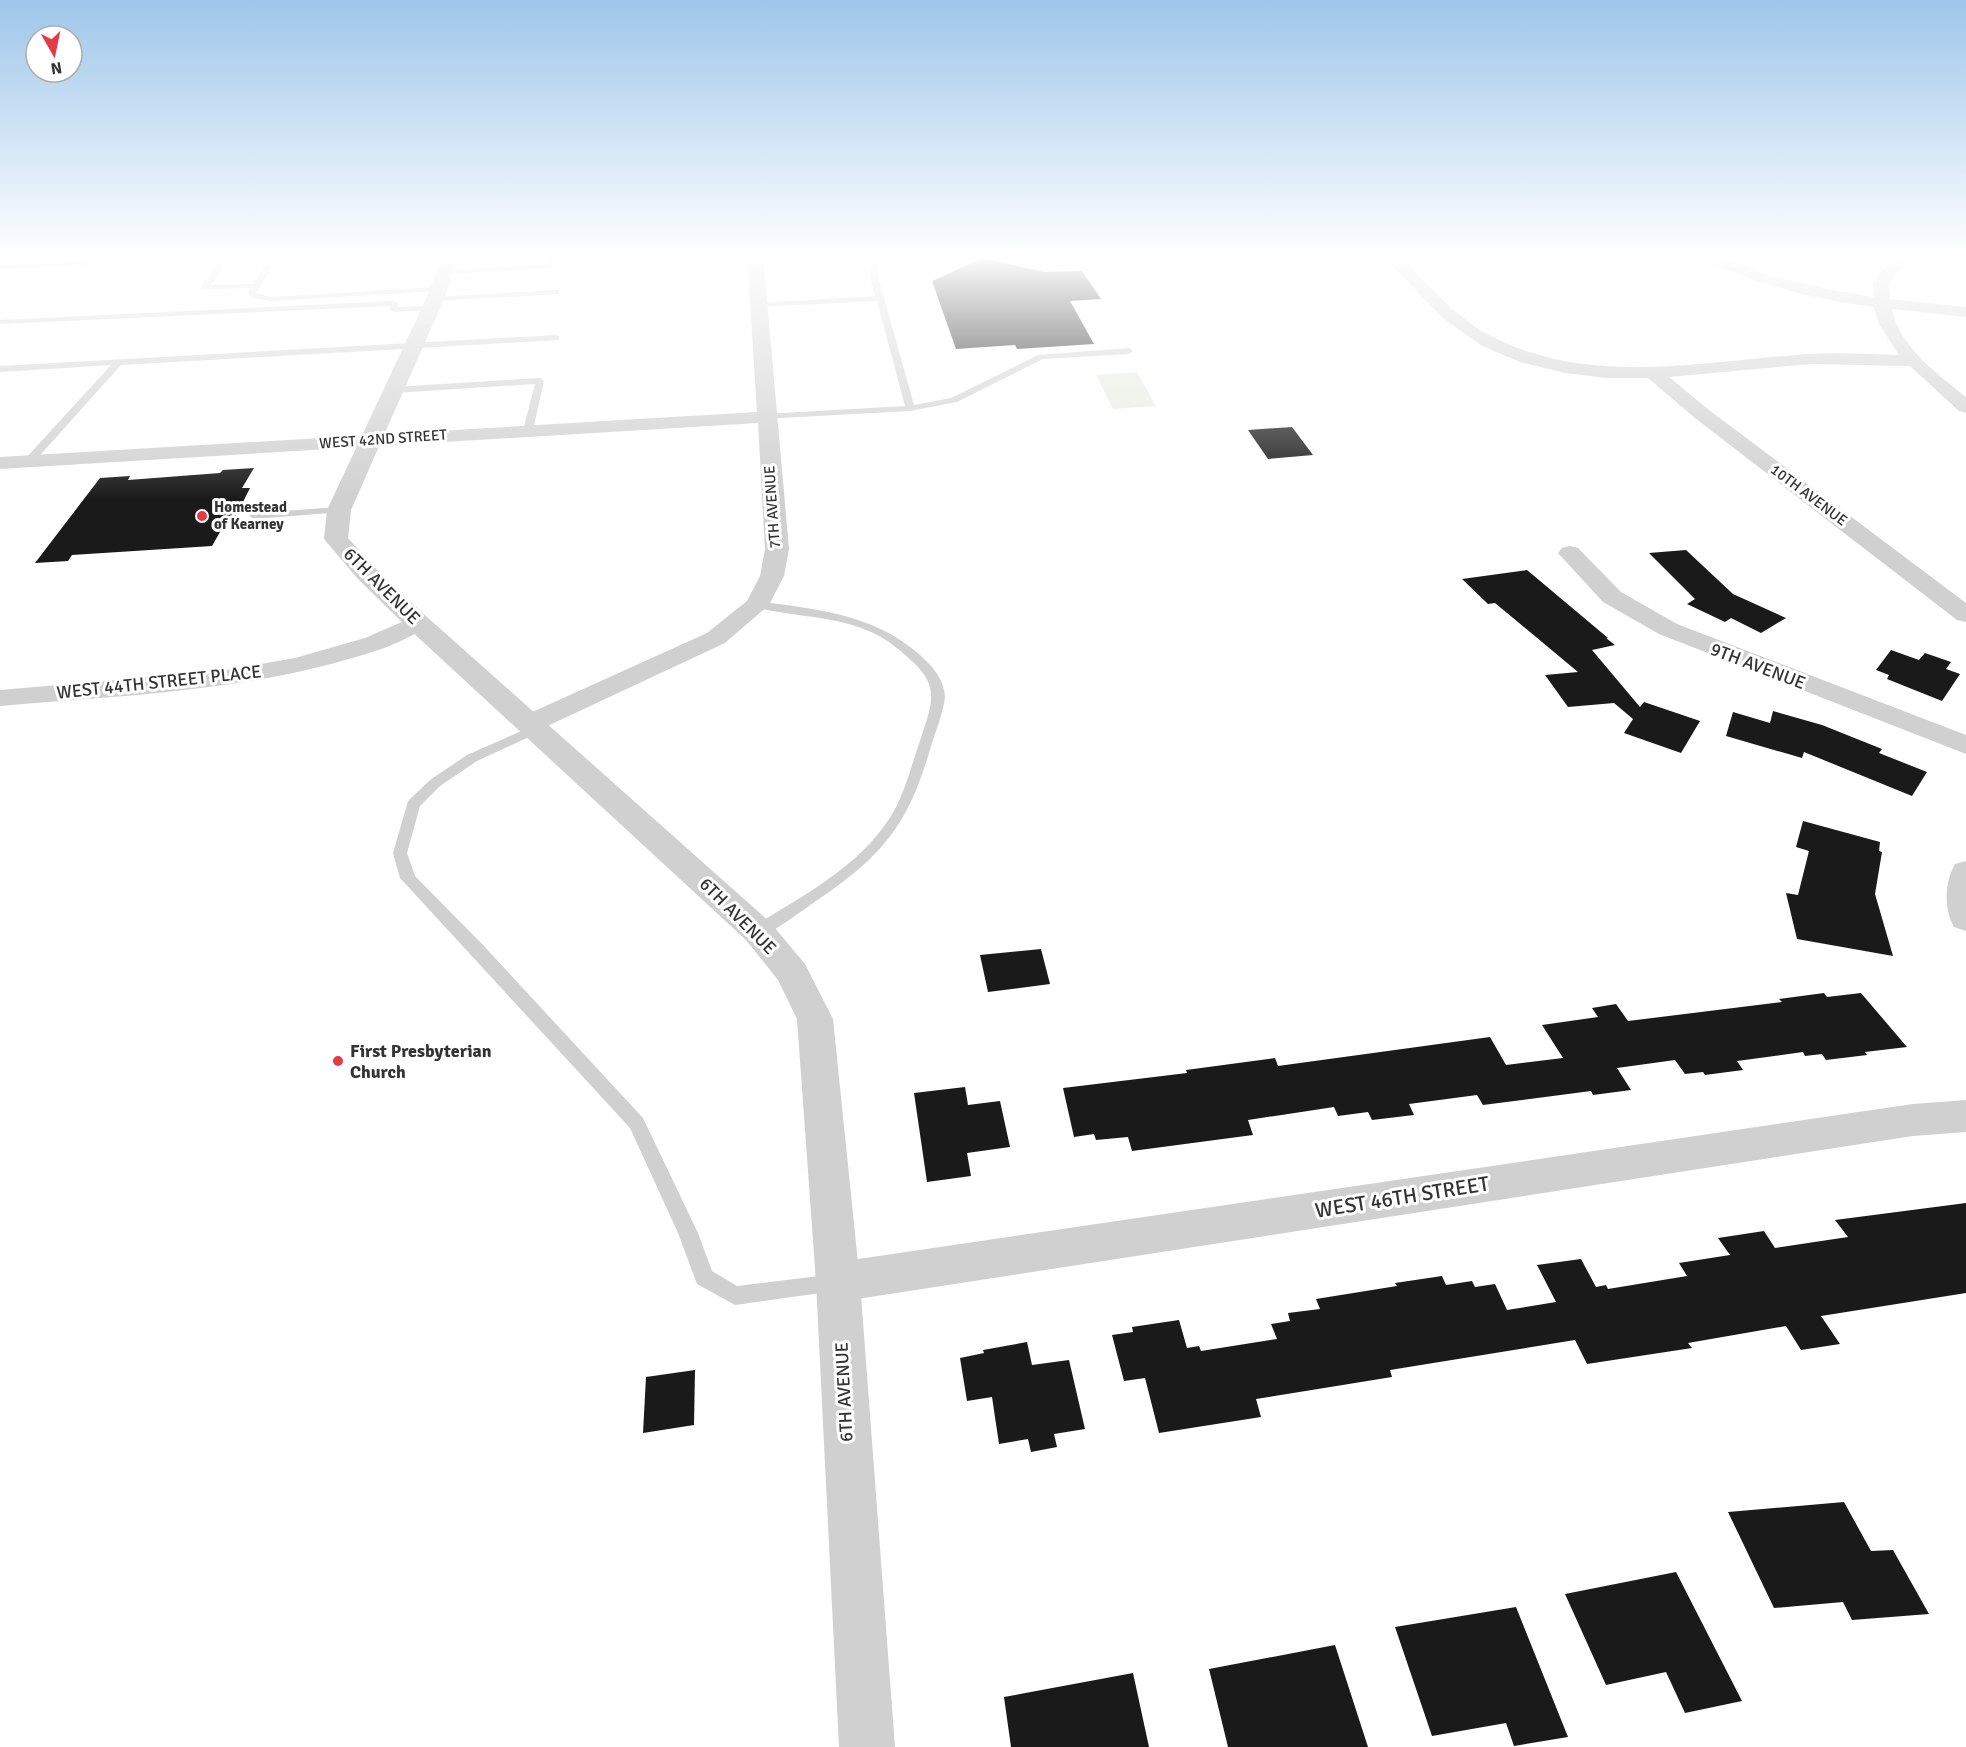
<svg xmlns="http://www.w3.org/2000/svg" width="1966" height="1747" font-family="Signika,sans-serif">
<rect width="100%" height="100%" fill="#fff"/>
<polygon fill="#e6ecdf" points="1137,372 1156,406 1113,409 1096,375"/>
<g fill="#1a1a1a">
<polygon points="983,258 1044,272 1082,271 1101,299 1070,301 1094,344 1017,349 1015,345 956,349 932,281"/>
<polygon points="1292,427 1313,455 1268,459 1248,430"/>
<polygon points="254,468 242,488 250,488 232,524 224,525 212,546 72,555 68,561 35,563 100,478 130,476 128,480 220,473 223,470"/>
<polygon points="1686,550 1733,594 1786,618 1761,633 1731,618 1725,622 1687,604 1695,599 1649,553"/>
<polygon points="1527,570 1608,638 1606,638 1615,645 1592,650 1640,707 1644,702 1700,721 1681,753 1624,733 1633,719 1614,703 1568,707 1545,675 1578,672 1495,603 1488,604 1462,579"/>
<polygon points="1891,650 1919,660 1925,653 1951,662 1946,669 1960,674 1942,701 1887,679 1889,675 1876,670"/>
<polygon points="1773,711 1822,725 1882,749 1879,753 1927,772 1912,796 1804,752 1802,758 1726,736 1733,712 1770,723"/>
<polygon points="1803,821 1880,842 1879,851 1882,852 1875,894 1893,956 1797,939 1786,893 1798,895 1809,851 1796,847"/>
<polygon points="1041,949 1050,984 988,992 980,955"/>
<polygon points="1824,993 1827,997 1861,993 1907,1047 1865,1052 1867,1055 1826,1060 1822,1054 1805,1056 1803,1052 1737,1061 1743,1070 1705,1075 1703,1072 1685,1074 1675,1060 1617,1068 1631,1090 1593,1095 1591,1091 1483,1105 1477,1095 1409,1104 1414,1115 1372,1120 1368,1112 1338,1116 1334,1107 1248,1120 1253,1135 1132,1151 1128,1137 1096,1140 1094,1134 1074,1137 1063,1088 1187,1073 1186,1070 1275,1058 1278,1066 1490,1037 1506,1065 1563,1058 1542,1025 1598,1017 1592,1008 1616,1004 1628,1021 1782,1002 1779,999"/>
<polygon points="965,1087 968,1105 1000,1101 1010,1147 967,1153 971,1176 927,1182 914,1093"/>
<polygon points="1966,1203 1966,1293 1821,1316 1840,1344 1801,1350 1786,1326 1688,1343 1692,1348 1587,1364 1575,1340 1390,1370 1392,1377 1256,1399 1261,1417 1159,1433 1145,1378 1124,1381 1112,1335 1133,1332 1132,1327 1179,1320 1187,1348 1199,1346 1201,1351 1277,1339 1271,1324 1290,1321 1288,1313 1320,1309 1316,1299 1397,1286 1395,1283 1442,1276 1446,1285 1472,1281 1475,1287 1495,1284 1507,1310 1556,1302 1537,1265 1581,1259 1596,1287 1606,1285 1608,1289 1687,1276 1679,1263 1730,1255 1718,1238 1764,1231 1775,1248 1848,1237 1835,1220"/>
<polygon points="1027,1342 1032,1365 1069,1360 1085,1429 1054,1434 1057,1447 1031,1452 1028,1439 999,1444 992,1397 967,1401 960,1358 984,1353 983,1350"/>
<polygon points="695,1370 694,1425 643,1433 646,1377"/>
<polygon points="1844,1502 1871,1551 1893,1550 1929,1614 1852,1620 1843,1602 1774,1608 1728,1512"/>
<polygon points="1676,1572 1742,1701 1685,1713 1666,1672 1606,1685 1565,1594"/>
<polygon points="1516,1607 1568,1737 1514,1746 1506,1723 1432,1736 1395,1627"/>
<polygon points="1335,1645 1368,1747 1228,1747 1209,1669"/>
<polygon points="1133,1673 1149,1747 1011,1747 1004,1697"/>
</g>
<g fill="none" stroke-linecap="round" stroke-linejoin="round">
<g fill="#d0d0d0" fill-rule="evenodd">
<polygon points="90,255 98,255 86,265 0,269 0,265 84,261"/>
<polygon points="223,255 231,255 211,285 253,284 272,255 280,255 256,293 271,297 437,287 441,289 437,291 271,301 252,298 248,294 250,288 202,289 201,287"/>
<polygon points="551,255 559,255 556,266 552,268 445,274 441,272 445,270 549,264"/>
<polygon points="878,255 886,255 877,273 914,405 951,398 1038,355 1129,348 1133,351 1129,354 1043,359 957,402 910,411 762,419 760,417 765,414 905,406 877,301 758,307 754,305 758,303 875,296 869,273"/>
<polygon points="556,290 559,290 559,294 435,301 431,299 435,297"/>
<polygon points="394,301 398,303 398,307 429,306 433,308 429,310 394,312 390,310 390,306 0,324 0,320"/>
<polygon points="556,335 559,336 559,340 121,365 33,463 25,463 25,459 111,365 0,372 0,366"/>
<polygon points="540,378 544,381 533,430 528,433 523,430 535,384 395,393 390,390 395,387"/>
<polygon points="339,507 344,510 343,512 254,519 249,516 254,513"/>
<path d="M757 601C815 609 875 614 920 655 933 667 944 679 945 697 943 714 936 730 931 746 907 830 880 858 809 906 794 916 776 931 758 937L752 935 750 931 752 927C803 896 866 863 895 809 906 788 912 764 920 741 930 708 942 689 913 662 903 653 893 644 881 637 841 615 796 618 753 607L751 605Z"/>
<polygon points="535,725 540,726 542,729 540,732 477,761 440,786 420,806 407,853 415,876 483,945 643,1118 698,1233 712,1271 737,1286 835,1274 842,1276 845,1283 842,1290 735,1305 697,1284 678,1233 630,1128 400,878 393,853 408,801 430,780 467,755"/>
</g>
<g fill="#d0d0d0" fill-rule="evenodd">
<polygon points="747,255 763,255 789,549 784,576 769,605 725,643 539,730 529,732 519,730 515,724 519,718 707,633 747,601 760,576 765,549 758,423 0,469 0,457 757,412"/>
<path d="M1382 255H1399C1428 284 1457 320 1495 338 1592 387 1705 361 1808 354 1839 352 1869 354 1899 355L1879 324 1874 307C1813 299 1755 284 1699 258L1696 255H1717L1771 276 1832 290 1874 297 1873 283C1889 261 1897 255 1925 255L1901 269 1889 283 1890 299 1966 307V317L1892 309C1899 347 1938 374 1966 397V413L1959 411 1910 366 1811 364 1669 377 1709 410 1966 603V622L1957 620 1695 418 1648 378H1606L1565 373 1520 362 1482 346 1443 318Z"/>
<polygon points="1570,546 1578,548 1621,592 1677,624 1966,735 1966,754 1659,634 1603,602 1558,553 1562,548"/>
<path d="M418 615 427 618 431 623 427 628C412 635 397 644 381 649 258 691 128 695 0 706V690L221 671 295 658 365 638Z"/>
<path d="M1966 861V931L1954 927C1944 909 1944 883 1955 864Z"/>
<polygon points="1966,1100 1966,1132 1913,1136 838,1302 823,1296 817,1282 823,1268 838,1262 1913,1104"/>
</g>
<polygon fill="#d0d0d0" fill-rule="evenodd" points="443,255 459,255 444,299 351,510 348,538 375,568 427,617 770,922 805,964 833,1019 860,1282 895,1747 839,1747 816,1282 797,1019 778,980 746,940 409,629 357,578 324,539 327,510 426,299"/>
</g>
<linearGradient id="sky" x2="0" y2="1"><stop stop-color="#9ec6ea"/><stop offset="0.51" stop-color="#fff"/><stop offset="1" stop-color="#fff" stop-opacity="0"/></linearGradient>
<rect width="1966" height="500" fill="url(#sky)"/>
<g fill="#e63946" stroke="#fff" stroke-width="2">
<circle cx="202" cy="516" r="6"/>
<circle cx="338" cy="1061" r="6"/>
</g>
<g text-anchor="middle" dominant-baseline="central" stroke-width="6" stroke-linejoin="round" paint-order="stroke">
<g font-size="15" fill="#333" stroke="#fff">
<text transform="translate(383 439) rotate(-4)">WEST 42ND STREET</text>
<text transform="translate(1809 495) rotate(37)">10TH AVENUE</text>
<text transform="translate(772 507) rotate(-94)">7TH AVENUE</text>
</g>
<g font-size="15" font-weight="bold" fill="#333" stroke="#fff" text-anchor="start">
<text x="214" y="507">Homestead<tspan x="214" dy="17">of Kearney</tspan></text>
</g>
<g font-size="18" fill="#333" stroke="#fff">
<text transform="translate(382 586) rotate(45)">6TH AVENUE</text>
<text transform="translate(1758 666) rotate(21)">9TH AVENUE</text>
<text transform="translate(159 682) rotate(-6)">WEST 44TH STREET PLACE</text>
<text transform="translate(738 916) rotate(45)">6TH AVENUE</text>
<text transform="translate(844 1392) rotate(-93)">6TH AVENUE</text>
</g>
<g font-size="18" font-weight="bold" fill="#333" stroke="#fff" text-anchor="start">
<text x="350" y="1051">First Presbyterian<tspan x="350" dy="21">Church</tspan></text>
</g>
<g font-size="21" fill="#333" stroke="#fff">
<text transform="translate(1402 1197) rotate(-9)">WEST 46TH STREET</text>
</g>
</g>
<g transform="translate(54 54) rotate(171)"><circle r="28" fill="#ffffff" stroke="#adadad" stroke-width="1.5"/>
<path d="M0-4.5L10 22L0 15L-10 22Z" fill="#e63946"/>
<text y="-9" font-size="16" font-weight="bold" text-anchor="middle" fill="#333333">N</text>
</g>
</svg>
